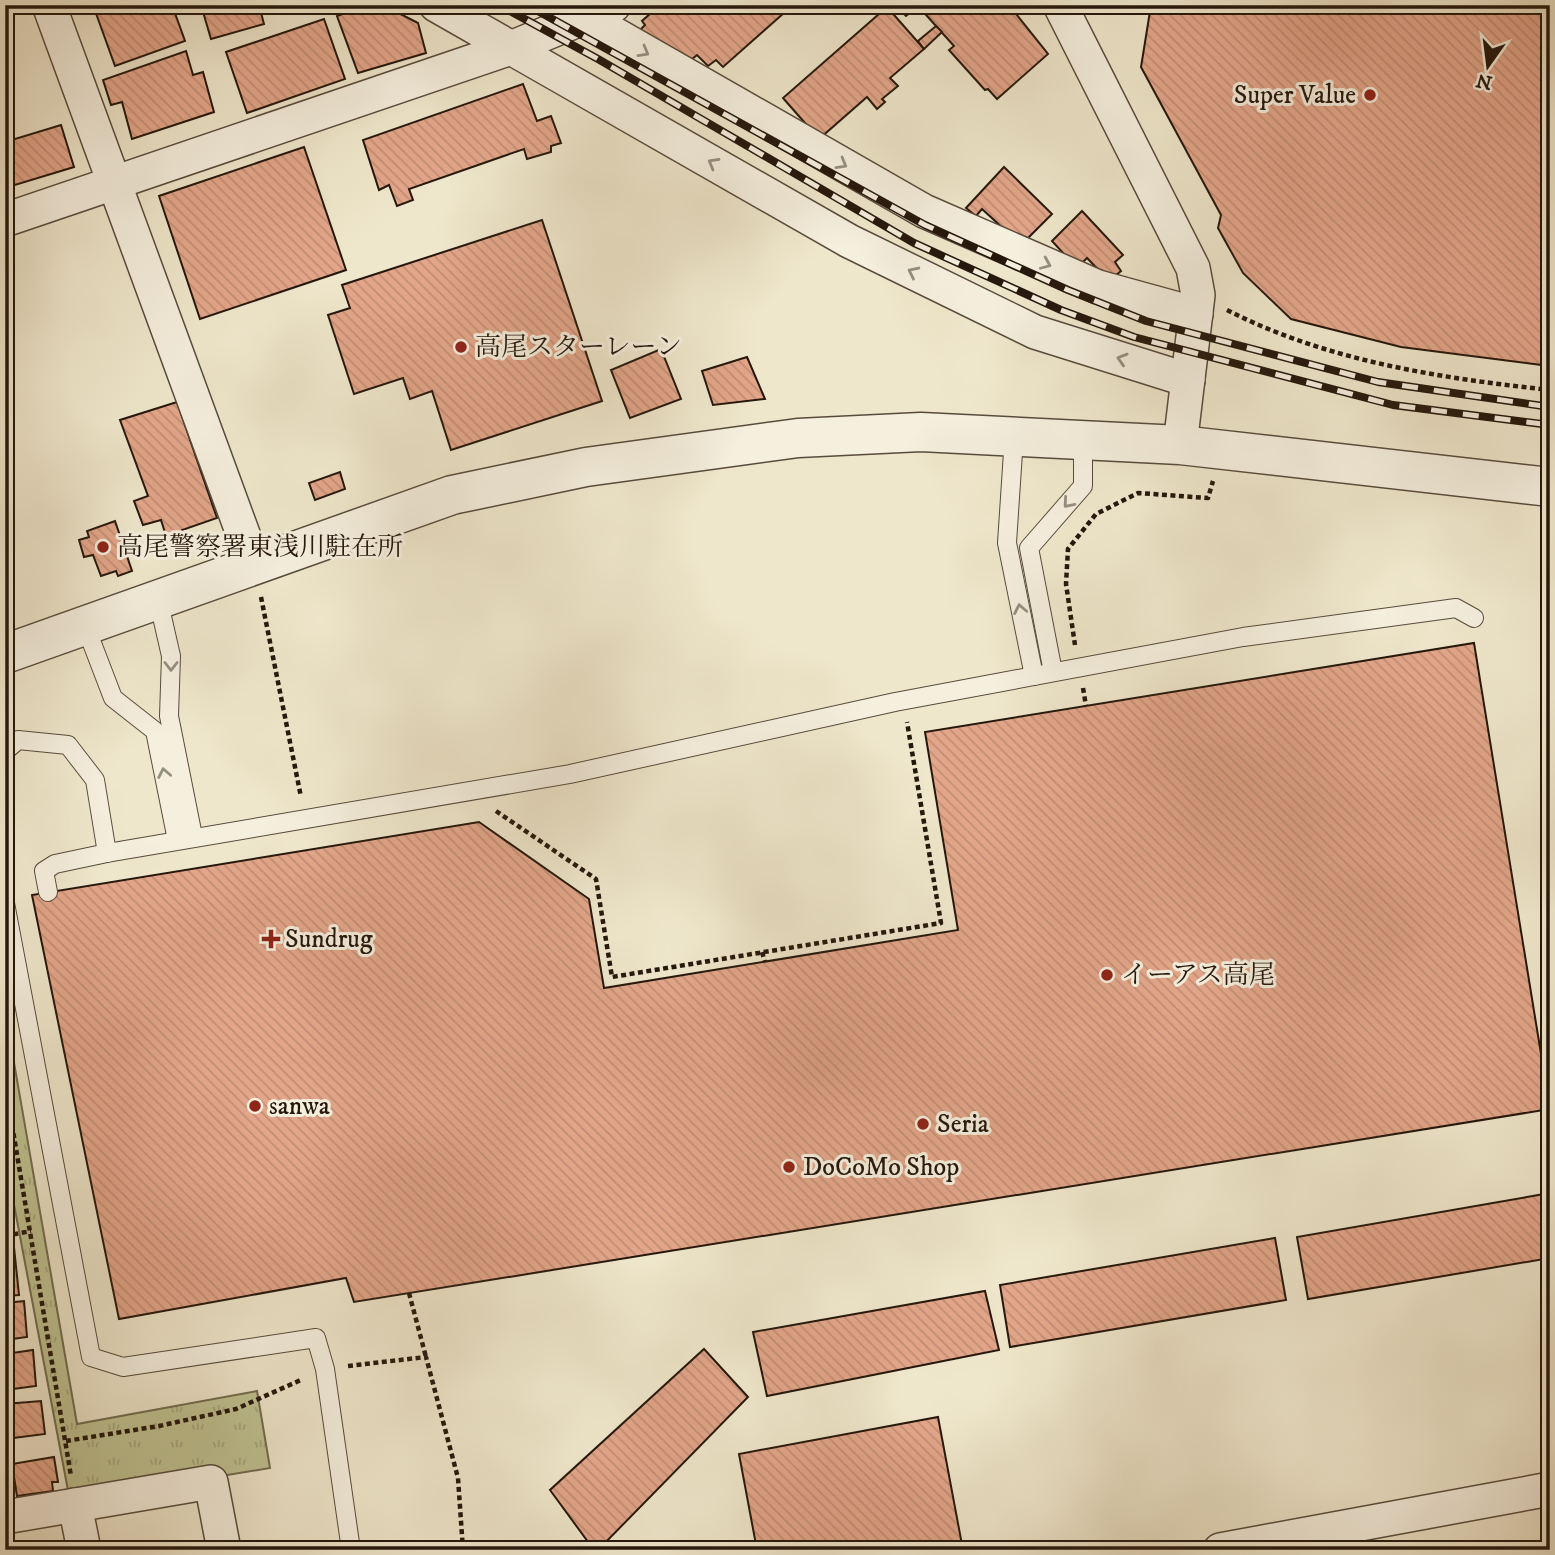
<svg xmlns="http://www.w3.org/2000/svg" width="1555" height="1555" font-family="'IM FELL DW Pica','Noto Serif JP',serif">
<defs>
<pattern id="park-tufts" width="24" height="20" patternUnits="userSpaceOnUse" patternTransform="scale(1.75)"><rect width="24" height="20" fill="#c0c393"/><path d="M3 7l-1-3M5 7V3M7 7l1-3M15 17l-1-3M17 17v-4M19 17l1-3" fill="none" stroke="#a5a77e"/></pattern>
<pattern id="building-back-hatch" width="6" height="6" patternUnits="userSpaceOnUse" patternTransform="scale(1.75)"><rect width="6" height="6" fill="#e3a68a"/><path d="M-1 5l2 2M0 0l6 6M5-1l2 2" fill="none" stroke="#c38e76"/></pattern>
</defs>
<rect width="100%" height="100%" fill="#efe7cc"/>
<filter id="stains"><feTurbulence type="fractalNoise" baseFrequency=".00286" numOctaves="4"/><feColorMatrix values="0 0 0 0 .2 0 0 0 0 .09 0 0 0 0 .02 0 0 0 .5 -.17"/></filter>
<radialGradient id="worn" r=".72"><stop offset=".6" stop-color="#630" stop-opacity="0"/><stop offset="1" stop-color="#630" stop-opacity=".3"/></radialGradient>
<polygon fill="url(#park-tufts)" stroke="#726d50" stroke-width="2" points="5,1011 77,1424 257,1391 270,1468 70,1501 5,1157"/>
<g fill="url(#building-back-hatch)" stroke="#25170c" stroke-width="2">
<polygon points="93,5 172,5 185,41 115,66"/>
<polygon points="201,5 259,5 264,24 211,39"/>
<polygon points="367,5 383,5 418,23 426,53 358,73 337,16"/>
<polygon points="660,5 669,9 674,5 793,5 723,67 716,60 708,66 697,55 686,64 639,31 645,25 642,21"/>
<polygon points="900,5 1009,5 1048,54 997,99 988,89 985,90 949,50 954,46 918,6 906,16 898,8"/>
<polygon points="1151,5 1550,5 1550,366 1401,347 1291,319 1243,273 1218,228 1221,215 1141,67"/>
<polygon points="887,7 924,49 890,78 898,86 882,99 885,102 877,109 867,97 819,139 783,98"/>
<polygon points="324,19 345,79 247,113 226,52"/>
<polygon points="936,26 942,32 924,49 918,41"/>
<polygon points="186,51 193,75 203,72 214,112 132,139 122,102 111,105 103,80"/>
<polygon points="523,84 537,121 551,116 561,143 551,146 551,152 527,159 524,149 409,189 413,200 397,206 389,185 379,190 363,140"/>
<polygon points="61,125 74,167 5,188 5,142"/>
<polygon points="304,147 346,270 200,319 159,196"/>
<polygon points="1004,167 1052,214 1021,245 982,209 976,216 966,208"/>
<polygon points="1082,211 1123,255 1115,262 1121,271 1109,281 1087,258 1077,268 1052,241"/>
<polygon points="542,220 602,401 451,450 432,391 410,399 403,378 354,394 328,315 350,308 342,285"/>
<polygon points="661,349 681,399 630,418 611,370"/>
<polygon points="747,357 765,399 713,405 702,371"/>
<polygon points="177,402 217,518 182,530 184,536 168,542 161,520 143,525 134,501 148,496 120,420"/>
<polygon points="340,472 345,489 315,500 309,483"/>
<polygon points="115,521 132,571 118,576 116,571 101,576 93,555 84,557 79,540 89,537 87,531"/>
<polygon points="1474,643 1550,1109 354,1302 346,1278 119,1319 32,895 479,822 589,899 604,988 958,930 925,732"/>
<polygon points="1550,1193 1550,1258 1308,1299 1297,1237"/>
<polygon points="1275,1238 1286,1300 1010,1347 1000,1285"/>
<polygon points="14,1247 19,1295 5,1296 5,1248"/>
<polygon points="985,1291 999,1350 767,1396 753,1332"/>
<polygon points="24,1301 27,1337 5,1340 5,1303"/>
<polygon points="704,1349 748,1397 598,1550 594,1550 550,1490"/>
<polygon points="33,1350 36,1386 5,1390 5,1354"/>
<polygon points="41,1401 45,1434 5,1439 5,1404"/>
<polygon points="938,1417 963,1550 757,1550 739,1454"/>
<polygon points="54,1457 58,1482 52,1482 53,1491 17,1496 12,1464"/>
</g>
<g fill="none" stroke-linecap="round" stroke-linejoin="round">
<defs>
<g id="service">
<polyline points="1014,437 1007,543 1034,676"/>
<polyline points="158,599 171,656 169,716 193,836"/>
<polyline points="85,625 113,698 155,731 177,840"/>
<polyline points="1053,672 1029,548 1083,486 1083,440"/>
<polyline points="5,751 18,740 68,745 95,780 107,853"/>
<polyline points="48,892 44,871 55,864 107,853 570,774 895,702 1243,637 1456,608 1474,618"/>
<polyline points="5,903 91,1357 123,1367 316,1338 325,1369 351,1550"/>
</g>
<g id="minor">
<polyline points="49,5 254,564"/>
<polyline points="436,5 849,241 1035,332 1188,380"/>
<polyline points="564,5 924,211 1098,287 1196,314"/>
<polyline points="1060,5 1193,268 1198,295 1180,445"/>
<polyline points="5,220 511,48 614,5"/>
<polyline points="75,1505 84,1550"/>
<polyline points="5,1517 211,1482 224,1550"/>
<polyline points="1220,1550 1550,1489"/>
</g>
<polyline id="tertiary" points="5,654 452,495 586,467 798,438 921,432 1180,445 1550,487"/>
</defs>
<use href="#service" stroke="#584b3c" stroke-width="20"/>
<use href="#minor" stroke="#584b3c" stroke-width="36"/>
<use href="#tertiary" stroke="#584b3c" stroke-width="41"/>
<g stroke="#25170c" stroke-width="4.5" stroke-dasharray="5 3.5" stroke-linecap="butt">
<path d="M1227 310C1327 361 1439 378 1550 390"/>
<polyline points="261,597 301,797"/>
<polyline points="1075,645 1066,584 1068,549 1096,514 1138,493 1208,498 1213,481"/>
<polyline points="1083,688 1086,706"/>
<polyline points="496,811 596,879 612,977 941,923 907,722"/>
<polyline points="762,952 765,962"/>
<polyline points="5,1083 71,1476"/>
<polyline points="5,1236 31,1231"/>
<polyline points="409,1293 426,1357"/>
<polyline points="348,1366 426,1357 458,1478 463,1550"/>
<polyline points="66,1441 159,1426 236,1409 303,1379"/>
</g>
<use href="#service" stroke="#f5efde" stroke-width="18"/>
<use href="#minor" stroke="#f5efde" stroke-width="33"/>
<use href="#tertiary" stroke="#f5efde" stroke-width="38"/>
<defs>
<g id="rail">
<polyline points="499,5 598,59 914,243 1061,310 1134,337 1393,405 1550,425"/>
<polyline points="527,5 925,225 1068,290 1146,321 1378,382 1550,407"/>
</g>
</defs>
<use href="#rail" stroke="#25170c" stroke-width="8"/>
<use href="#rail" stroke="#f5efde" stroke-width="5" stroke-dasharray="16" stroke-linecap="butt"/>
</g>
<defs><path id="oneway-chevron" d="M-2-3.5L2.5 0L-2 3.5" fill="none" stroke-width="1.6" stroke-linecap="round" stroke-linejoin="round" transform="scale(1.75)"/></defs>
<g stroke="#978e80">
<use href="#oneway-chevron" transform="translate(644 52) rotate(30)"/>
<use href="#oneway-chevron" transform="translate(713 163) rotate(-150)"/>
<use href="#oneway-chevron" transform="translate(842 164) rotate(30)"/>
<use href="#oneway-chevron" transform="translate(1046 264) rotate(23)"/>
<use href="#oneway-chevron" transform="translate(913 272) rotate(-154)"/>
<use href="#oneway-chevron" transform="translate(1122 359) rotate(-163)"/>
<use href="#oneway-chevron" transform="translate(1068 503) rotate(131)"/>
<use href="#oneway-chevron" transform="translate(1020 609) rotate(-101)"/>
<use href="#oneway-chevron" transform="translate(171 666) rotate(90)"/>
<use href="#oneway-chevron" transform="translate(164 773) rotate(-101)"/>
</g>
<g fill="#8f2418" stroke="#f5efde" stroke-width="2.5">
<circle cx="1370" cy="95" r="7"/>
<circle cx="461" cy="347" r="7"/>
<circle cx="103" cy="547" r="7"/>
<path d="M267.5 928.5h7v7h7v7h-7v7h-7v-7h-7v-7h7z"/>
<circle cx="1107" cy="975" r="7"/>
<circle cx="255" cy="1106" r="7"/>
<circle cx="923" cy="1124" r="7"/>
<circle cx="789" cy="1167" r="7"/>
</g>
<g text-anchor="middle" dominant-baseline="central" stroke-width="6" stroke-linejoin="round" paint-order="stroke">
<g font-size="26" fill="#25170c" stroke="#f5efde" text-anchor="start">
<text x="1356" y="95" text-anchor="end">Super Value</text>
<text x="475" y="347">高尾スターレーン</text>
<text x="117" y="547">高尾警察署東浅川駐在所</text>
<text x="285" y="939">Sundrug</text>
<text x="1121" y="975">イーアス高尾</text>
<text x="269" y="1106">sanwa</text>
<text x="937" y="1124">Seria</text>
<text x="803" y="1167">DoCoMo Shop</text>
</g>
</g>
<rect width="1555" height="1555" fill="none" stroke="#efe7cc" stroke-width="28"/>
<rect x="7" y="7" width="1541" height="1541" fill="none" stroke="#25170c" stroke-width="3.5"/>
<rect x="14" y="14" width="1527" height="1527" fill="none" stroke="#25170c" stroke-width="2"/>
<g transform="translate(1488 66) rotate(194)" stroke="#f5efde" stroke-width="5" paint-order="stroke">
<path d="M0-5L12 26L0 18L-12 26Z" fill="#25170c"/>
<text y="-10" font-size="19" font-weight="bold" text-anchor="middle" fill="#25170c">N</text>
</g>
<rect width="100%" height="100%" filter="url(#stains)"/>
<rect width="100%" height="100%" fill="url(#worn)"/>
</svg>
